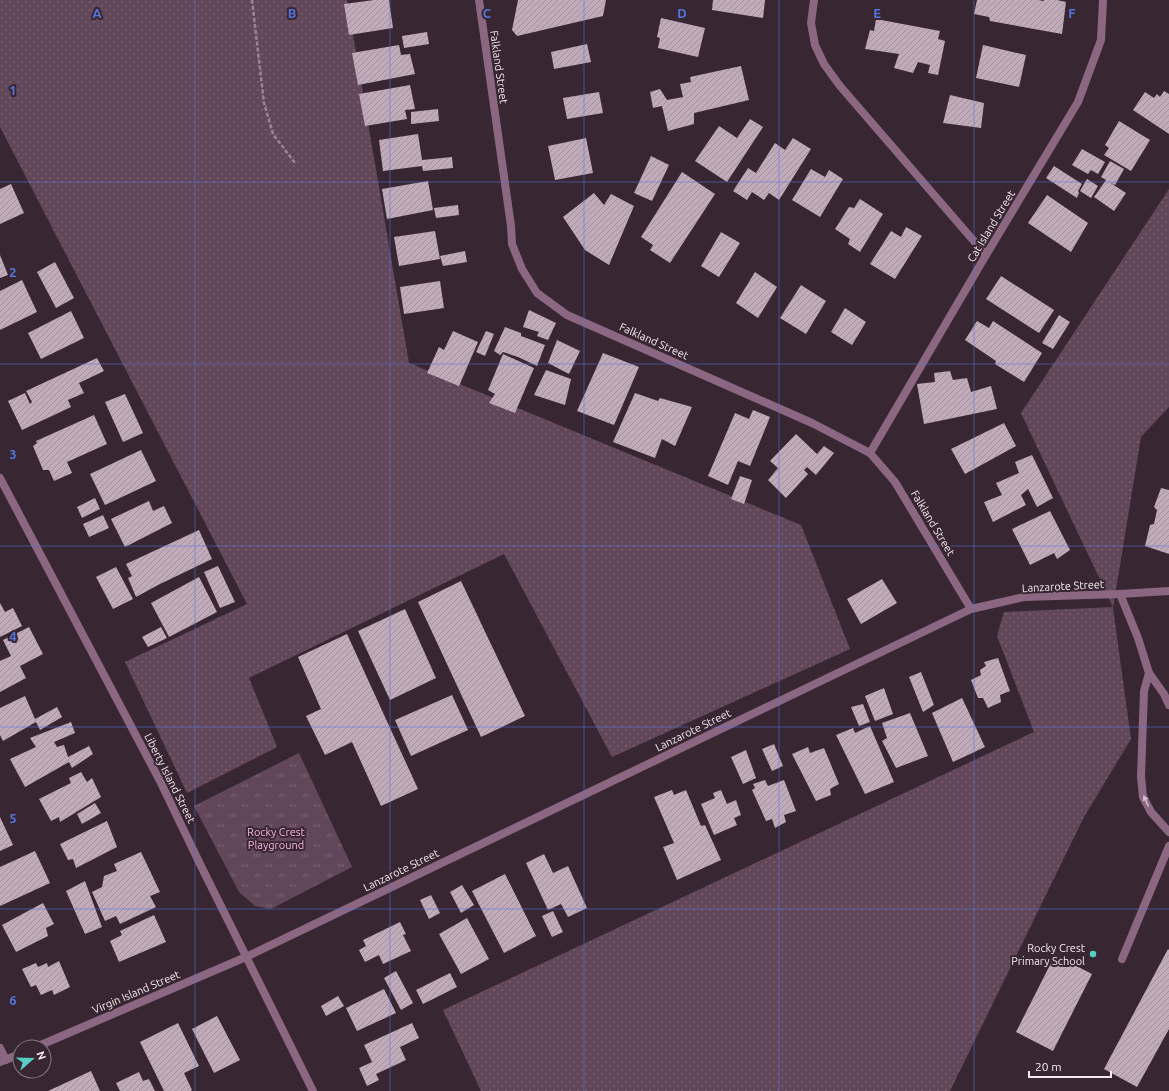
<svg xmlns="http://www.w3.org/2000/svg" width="1169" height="1091" font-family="Ubuntu,sans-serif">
<defs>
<pattern id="grass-dots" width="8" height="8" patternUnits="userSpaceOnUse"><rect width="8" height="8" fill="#62475a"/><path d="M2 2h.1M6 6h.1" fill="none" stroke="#796272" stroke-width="1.8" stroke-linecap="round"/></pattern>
<pattern id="park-tufts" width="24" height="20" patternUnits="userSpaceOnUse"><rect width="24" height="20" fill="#62475a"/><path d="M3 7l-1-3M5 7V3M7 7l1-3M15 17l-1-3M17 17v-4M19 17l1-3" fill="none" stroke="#796272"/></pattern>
<pattern id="building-hatch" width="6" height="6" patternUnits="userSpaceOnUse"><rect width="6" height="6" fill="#c1aab9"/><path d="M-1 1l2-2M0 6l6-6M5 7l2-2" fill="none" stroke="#a3919d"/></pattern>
</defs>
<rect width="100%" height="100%" fill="#382733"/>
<g fill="url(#grass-dots)">
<polygon points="0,0 347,0 409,363 801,525 850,649 612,757 504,554 249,678 277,747 187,793 125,662 247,604 0,127"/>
<polygon points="1169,189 1169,407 1141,437 1113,608 1131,739 1084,817 950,1091 481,1091 443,1010 1034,732 997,636 1004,612 1113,607 1021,413"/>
</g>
<polygon fill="url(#park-tufts)" points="299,753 352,867 271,909 255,906 239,892 194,806"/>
<g fill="url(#building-hatch)">
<polygon points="374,0 389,0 393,28 349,35 344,4"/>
<polygon points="518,0 606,0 603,16 517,36 512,30"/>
<polygon points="713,0 765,0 763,18 712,10"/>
<polygon points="977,0 1038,0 1044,1 1044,0 1057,0 1066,2 1062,34 990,21 989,17 974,14"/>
<polygon points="661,18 705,28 698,57 658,48 660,38 657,37"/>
<polygon points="876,19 940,31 938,39 945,41 938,75 928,73 930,65 918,62 913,73 894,68 899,54 865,49 870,30 874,31"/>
<polygon points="427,32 429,44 404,48 402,36"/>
<polygon points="587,44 591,62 554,69 551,52"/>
<polygon points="399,45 401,55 410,54 415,74 358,85 352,53"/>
<polygon points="983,45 1026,55 1019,87 976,78"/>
<polygon points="741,66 749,100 694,113 694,124 668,131 662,106 653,108 650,92 660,89 667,100 683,97 680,84 691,82 690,77"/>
<polygon points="410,85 415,109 405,110 407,119 365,126 359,94"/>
<polygon points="1164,91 1169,94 1169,134 1133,110 1145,92 1154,98 1157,94 1160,97"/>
<polygon points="599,92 603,113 567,119 563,98"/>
<polygon points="950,95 984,103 981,128 943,123"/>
<polygon points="438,109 439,121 411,124 411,112"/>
<polygon points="750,119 763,127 727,182 695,161 719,126 737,138"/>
<polygon points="1119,121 1150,140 1131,171 1104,155 1109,148 1105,145"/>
<polygon points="418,134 422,160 452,157 453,168 423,171 422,166 383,171 379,140"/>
<polygon points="586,138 593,173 555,180 548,146"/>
<polygon points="793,138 811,149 779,200 769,193 764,200 752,192 747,200 733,191 748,168 756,173 775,143 785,150"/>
<polygon points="1082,149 1105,162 1098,174 1091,170 1088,174 1072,165"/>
<polygon points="651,156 669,165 652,201 634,193"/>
<polygon points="1110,161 1124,169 1115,185 1109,182 1126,193 1114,211 1094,197 1106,180 1101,177"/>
<polygon points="1054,166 1082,184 1078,191 1079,193 1077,198 1046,178"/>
<polygon points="811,169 825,177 829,170 843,179 820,217 792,200"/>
<polygon points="682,172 715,194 670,263 650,250 653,245 641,237"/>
<polygon points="1087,179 1098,186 1091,198 1080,191"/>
<polygon points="428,181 433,210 387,219 382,189"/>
<polygon points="11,184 24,213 0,224 0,189"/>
<polygon points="594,193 604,205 611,194 634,206 609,265 585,250 563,217"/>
<polygon points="1047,195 1088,223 1071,252 1028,223"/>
<polygon points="860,199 883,214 860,252 848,244 850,239 835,229 849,207 854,208"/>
<polygon points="458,205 459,215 436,218 434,208"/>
<polygon points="906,227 922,236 895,279 870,264 891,231 901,237"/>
<polygon points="435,231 440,259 399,266 394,237"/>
<polygon points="721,232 740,243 719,277 701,266"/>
<polygon points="465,251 467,262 443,266 440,256"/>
<polygon points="0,255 8,275 0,278"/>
<polygon points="55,262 74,298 56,308 37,272"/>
<polygon points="755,272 777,287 758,318 736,303"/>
<polygon points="1001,276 1054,310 1039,333 986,299"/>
<polygon points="22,280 37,312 0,330 0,291"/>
<polygon points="440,281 444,308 404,314 400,287"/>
<polygon points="801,285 826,301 806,334 780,318"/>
<polygon points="845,308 866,322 852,345 831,332"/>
<polygon points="529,310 556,323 548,340 537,336 539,332 523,327"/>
<polygon points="71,311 84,338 41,359 28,333"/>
<polygon points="1059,315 1070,322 1053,349 1042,343"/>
<polygon points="977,321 989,328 993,321 1042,353 1024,382 995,364 996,361 965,340"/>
<polygon points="505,327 521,333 521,336 545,345 537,366 518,357 503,352 500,355 494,351"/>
<polygon points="453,331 478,342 459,386 427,373 439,347 444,350"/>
<polygon points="486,331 494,334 485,356 476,352"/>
<polygon points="557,340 580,351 569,374 548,363"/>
<polygon points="603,353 639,367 614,425 577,411"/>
<polygon points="503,354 534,368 515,413 489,403 495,394 488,390"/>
<polygon points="97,358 104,371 79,383 84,393 68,400 71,407 22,430 8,401 25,393 30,404 32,402 26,391"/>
<polygon points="546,370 571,379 565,405 534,395"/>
<polygon points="950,371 953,380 967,378 971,392 991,386 997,409 924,424 917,384 935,382 934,373"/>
<polygon points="635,393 658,401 660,398 692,407 675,446 662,439 655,458 613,442"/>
<polygon points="125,394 143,433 123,442 105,402"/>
<polygon points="753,410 770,417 750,466 738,461 728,485 708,476 735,413 749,419"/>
<polygon points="94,415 107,444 67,462 72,473 54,481 49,470 43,470 33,446 37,443 36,441"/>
<polygon points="1004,423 1016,446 965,474 951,449"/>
<polygon points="796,434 817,454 824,446 834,453 816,475 807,467 804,470 808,474 786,498 768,480 778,468 770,461"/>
<polygon points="141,450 156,481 105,505 90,474"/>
<polygon points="1032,455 1053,498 1037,507 1028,489 1021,495 1026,505 993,522 984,502 1002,495 996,483 1019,473 1015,462"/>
<polygon points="740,476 752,480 744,504 731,499"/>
<polygon points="1161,488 1169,490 1169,554 1145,546 1150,525 1154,524 1157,510 1154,507"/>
<polygon points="95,498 100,509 82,518 77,507"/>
<polygon points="149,501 153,511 164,506 172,523 125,547 111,519"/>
<polygon points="1050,511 1070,550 1057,559 1054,553 1030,565 1012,529"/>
<polygon points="103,515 109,528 89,537 83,524"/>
<polygon points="199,530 212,559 158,585 136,597 128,578 132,576 126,564"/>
<polygon points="218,566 235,602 220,608 204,572"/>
<polygon points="116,567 133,599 113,609 96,577"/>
<polygon points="199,577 217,612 169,637 151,603"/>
<polygon points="882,579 897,603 861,624 847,599"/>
<polygon points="461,581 525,716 481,737 418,602"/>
<polygon points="0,603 5,612 13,608 22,626 0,637"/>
<polygon points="405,609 436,678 390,700 358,631"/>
<polygon points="29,627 43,654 20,666 26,678 0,692 0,661 11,656 3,640"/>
<polygon points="161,627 167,638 148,647 142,637"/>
<polygon points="347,634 418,789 381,806 352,742 325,755 306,716 321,709 298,657"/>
<polygon points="998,658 1010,691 1000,695 1001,702 988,708 983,698 978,698 971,680 981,675 980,670 986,666 984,662"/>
<polygon points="921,672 934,705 923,712 909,677"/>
<polygon points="884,688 893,714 875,721 865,696"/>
<polygon points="452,695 468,730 411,756 395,720"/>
<polygon points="25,696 35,719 57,707 62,717 40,730 36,722 3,741 0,735 0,708"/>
<polygon points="962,698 985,747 953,762 932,713"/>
<polygon points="863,704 870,722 859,726 851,707"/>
<polygon points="910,713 928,756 896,768 882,741 887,738 882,723"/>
<polygon points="71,722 75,733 54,742 57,747 64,745 68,757 89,746 93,754 72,768 69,762 25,787 10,759 36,747 30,738"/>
<polygon points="870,726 894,782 865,794 836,735 853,728 855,733"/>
<polygon points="774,744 783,766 772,771 762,749"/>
<polygon points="808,747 810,753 824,748 839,784 830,789 831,795 816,801 792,754"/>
<polygon points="746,750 756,778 743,784 731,757"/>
<polygon points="81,772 87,782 92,778 101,797 60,822 59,817 51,821 39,799 71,783 69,778"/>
<polygon points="765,780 768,786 784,780 796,811 784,815 786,822 775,828 772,819 766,821 752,790 755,788 753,784"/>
<polygon points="672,790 674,795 686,790 701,826 705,825 721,860 677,880 663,847 674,843 654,797"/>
<polygon points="721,790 727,804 736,800 741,815 734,818 737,825 714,835 701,804 715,798 713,793"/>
<polygon points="95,803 101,813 82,824 77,814"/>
<polygon points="0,817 13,845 0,851"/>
<polygon points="107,821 117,847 76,868 73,859 68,860 60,844"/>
<polygon points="35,851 50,883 0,906 0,867"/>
<polygon points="141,852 160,892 150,896 156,907 120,924 116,916 105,921 92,892 102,887 104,876 117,871 114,864"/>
<polygon points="544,854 553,873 568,866 587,908 568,917 561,904 548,910 526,863"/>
<polygon points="505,874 536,936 504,953 472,891"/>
<polygon points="85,881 102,927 85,934 66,891"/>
<polygon points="462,885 474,905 461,913 450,892"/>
<polygon points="431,895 440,913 429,919 420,900"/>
<polygon points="43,903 54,924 46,928 48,936 16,952 2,925"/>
<polygon points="553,911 563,932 552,937 542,916"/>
<polygon points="154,915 166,942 119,962 110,941 122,935 120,931"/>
<polygon points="467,918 489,959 461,974 439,934"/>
<polygon points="400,922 406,934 403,935 411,951 383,964 379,955 365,962 359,950 366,946 363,940"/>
<polygon points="1168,949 1169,950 1169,1029 1137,1087 1104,1069"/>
<polygon points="1055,955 1092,974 1053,1051 1016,1032"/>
<polygon points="59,961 70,987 54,995 52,990 41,995 36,985 31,987 22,969 36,963 38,967 47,963 48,967"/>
<polygon points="396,971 413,1003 401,1010 384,978"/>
<polygon points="450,973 457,987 423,1004 416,990"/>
<polygon points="384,989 396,1013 357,1031 346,1008"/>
<polygon points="338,996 344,1006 326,1016 321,1006"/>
<polygon points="217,1016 240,1060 214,1073 192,1029"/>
<polygon points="178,1023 199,1066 184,1073 192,1090 190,1091 164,1091 140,1042"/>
<polygon points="412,1023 419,1038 400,1047 406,1060 376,1074 379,1080 367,1086 359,1068 372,1062 364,1045"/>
<polygon points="91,1071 100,1091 48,1091"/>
<polygon points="139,1072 143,1081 149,1079 155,1091 120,1091 116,1083"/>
</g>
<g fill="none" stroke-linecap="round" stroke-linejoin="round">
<polyline stroke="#968791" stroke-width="2.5" stroke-dasharray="4 2" stroke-linecap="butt" points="252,0 264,103 273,134 295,163"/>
<g stroke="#8c6781" stroke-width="8">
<polyline points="1120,594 1138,638 1149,673 1164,694 1169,705"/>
<polyline points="1149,673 1144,691 1141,776 1143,797 1151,812 1169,832"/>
<polyline points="1122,959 1169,846"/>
</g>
<g stroke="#8c6781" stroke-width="8">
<polyline points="479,0 511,226 512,244 522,269 537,293 567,315 812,423 870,453 895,482 971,609"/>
<polyline points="814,0 811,23 815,45 824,64 840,86 986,255"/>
<polyline points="870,453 986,255 1078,102 1101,40 1103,0"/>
<polyline points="0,478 161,783 200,864 313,1091"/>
<polyline points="36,1047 246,957 971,609 1024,597 1120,594 1169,591"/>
<polyline points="0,1048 6,1060"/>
<polyline points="0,1062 20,1054"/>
</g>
</g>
<defs><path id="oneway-solid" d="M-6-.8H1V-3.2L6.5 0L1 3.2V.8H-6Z"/></defs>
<use fill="#d0bcca" href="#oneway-solid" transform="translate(1146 801) rotate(-114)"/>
<path fill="none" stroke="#5375de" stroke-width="1" stroke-opacity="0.55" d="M195 0V1091M390 0V1091M584 0V1091M779 0V1091M974 0V1091M0 182H1169M0 364H1169M0 546H1169M0 727H1169M0 909H1169"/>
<circle fill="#56cec3" stroke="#382733" stroke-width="1.5" cx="1093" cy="954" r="4"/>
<g text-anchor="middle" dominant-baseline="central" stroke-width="4" stroke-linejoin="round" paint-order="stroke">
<g font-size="11" fill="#f5e9f1" stroke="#382733">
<text transform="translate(499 67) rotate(82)">Falkland Street</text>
<text transform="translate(991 226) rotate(-59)">Cat Island Street</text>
<text transform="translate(654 341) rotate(24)">Falkland Street</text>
<text transform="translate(933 523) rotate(59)">Falkland Street</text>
<text transform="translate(1063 586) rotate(-3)">Lanzarote Street</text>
<text transform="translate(693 730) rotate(-26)">Lanzarote Street</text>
<text transform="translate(170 778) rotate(63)">Liberty Island Street</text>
<text transform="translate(401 870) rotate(-26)">Lanzarote Street</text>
<text transform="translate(136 992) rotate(-23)">Virgin Island Street</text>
</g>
<g font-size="11" fill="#fcb4e7" stroke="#382733">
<text x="276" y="832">Rocky Crest<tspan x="276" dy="13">Playground</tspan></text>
</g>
<g font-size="11" fill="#f5e9f1" stroke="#382733" text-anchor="end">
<text x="1085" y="948">Rocky Crest<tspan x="1085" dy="13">Primary School</tspan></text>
</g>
</g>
<g font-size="13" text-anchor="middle" font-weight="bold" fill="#5375de" stroke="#382733" stroke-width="4" stroke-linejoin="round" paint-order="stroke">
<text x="97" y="18">A</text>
<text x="292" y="18">B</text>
<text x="487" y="18">C</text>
<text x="682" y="18">D</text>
<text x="877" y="18">E</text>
<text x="1072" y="18">F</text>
<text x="13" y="95">1</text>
<text x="13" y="277">2</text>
<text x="13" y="459">3</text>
<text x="13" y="641">4</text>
<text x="13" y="823">5</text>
<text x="13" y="1005">6</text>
</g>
<g transform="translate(32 1059) rotate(70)"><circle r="19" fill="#382733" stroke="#84757f"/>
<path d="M0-3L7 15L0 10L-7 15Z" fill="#56cec3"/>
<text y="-6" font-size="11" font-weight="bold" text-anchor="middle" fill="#f5e9f1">N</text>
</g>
<path d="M1029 1071v6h82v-6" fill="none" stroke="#f5e9f1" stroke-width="2"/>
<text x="1035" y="1071" font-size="12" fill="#f5e9f1" stroke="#382733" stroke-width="3" paint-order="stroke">20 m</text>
</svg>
